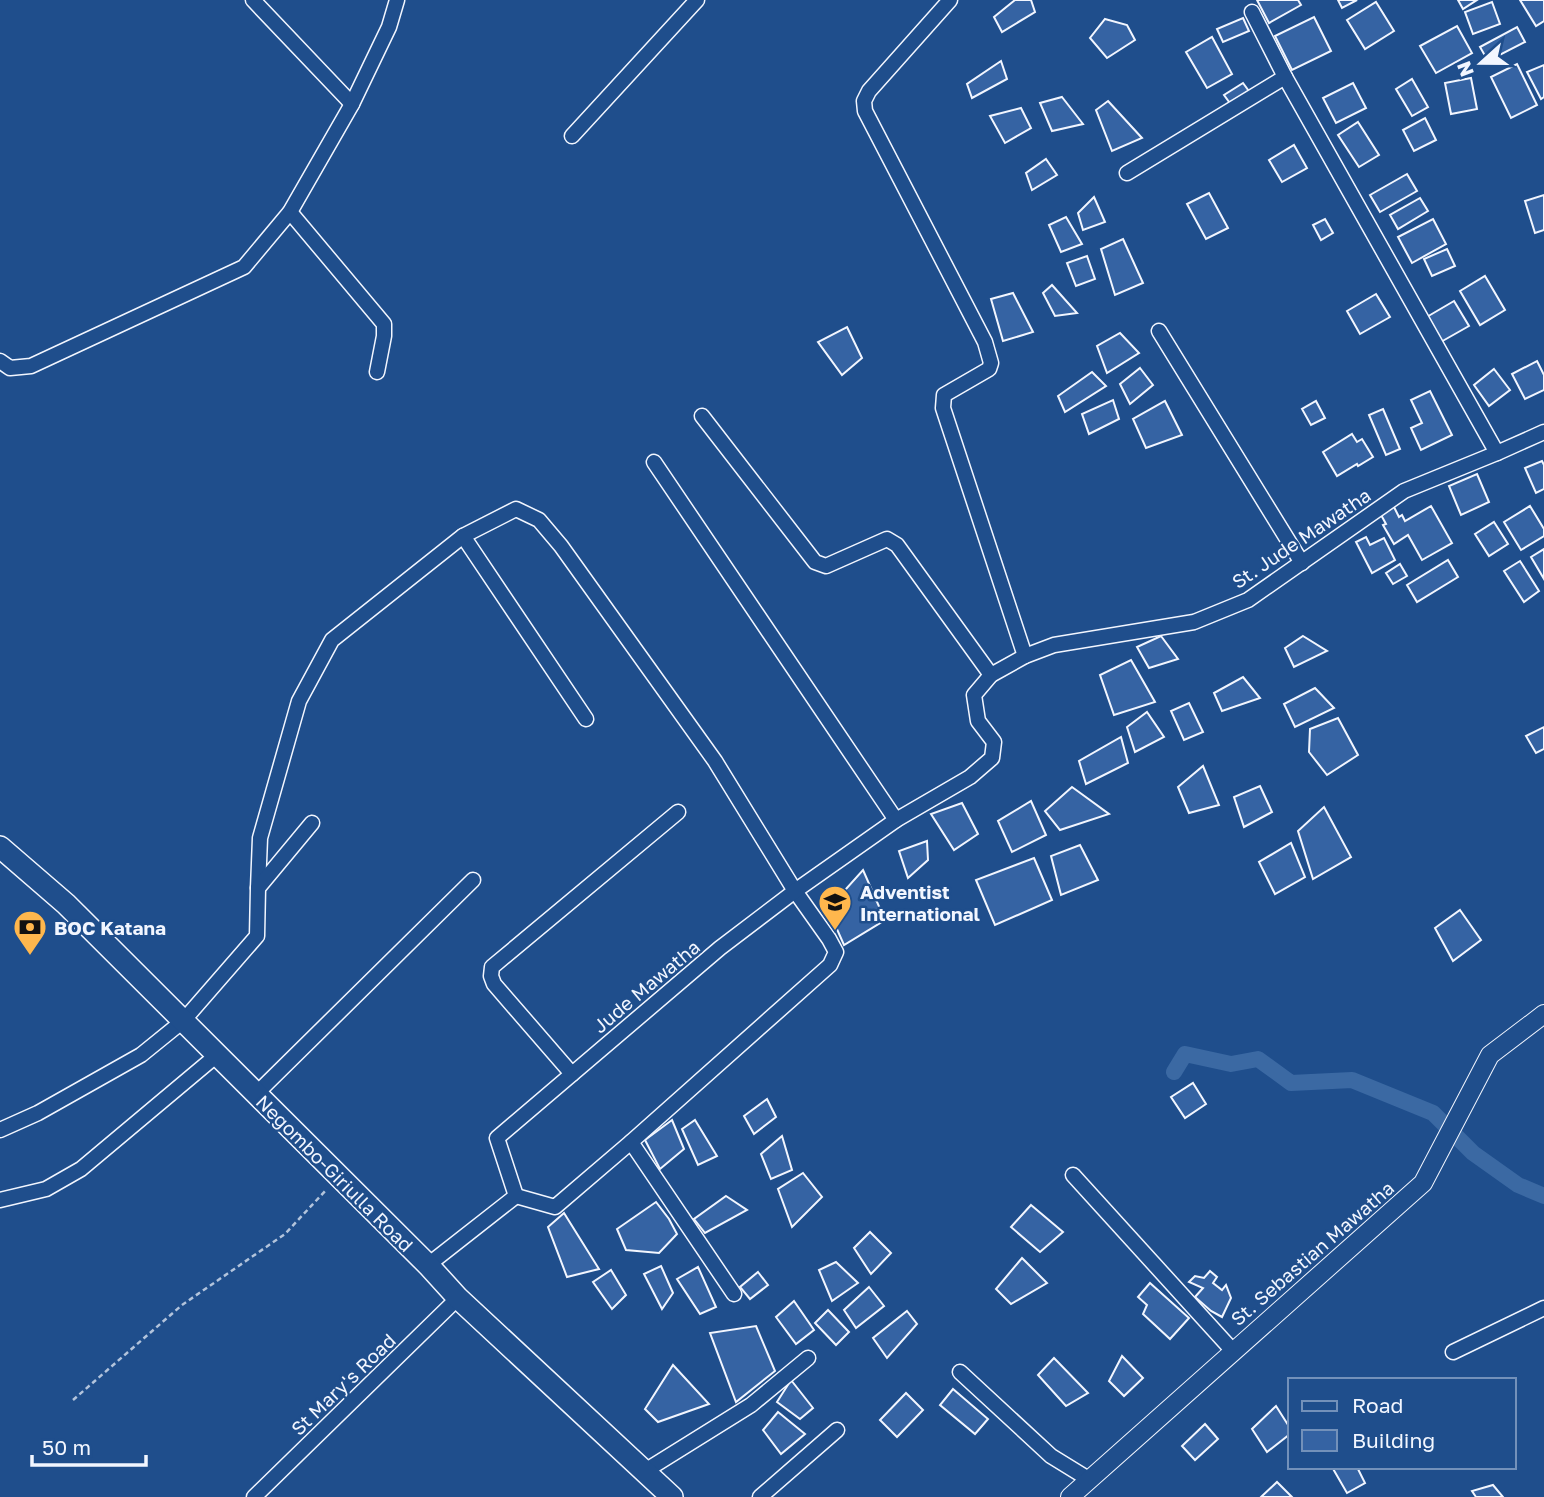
<svg xmlns="http://www.w3.org/2000/svg" width="1544" height="1497" font-family="'Golos Text',sans-serif">
<rect width="100%" height="100%" fill="#1f4e8c"/>
<g fill="none" stroke-linecap="round" stroke-linejoin="round">
<polyline stroke="#3b69a3" stroke-width="16" points="1174,1072 1185,1054 1231,1064 1258,1059 1291,1083 1352,1080 1433,1113 1473,1153 1518,1185 1544,1196"/>
</g>
<g fill="#3563a3" stroke="#f2f6ff" stroke-width="2">
<polygon points="1015,0 1031,0 1035,12 1002,32 994,17"/>
<polygon points="1257,0 1298,0 1301,5 1269,23"/>
<polygon points="1338,0 1357,0 1342,8"/>
<polygon points="1458,0 1477,0 1463,9"/>
<polygon points="1520,0 1544,0 1544,21 1536,26"/>
<polygon points="1376,2 1394,31 1365,49 1347,20"/>
<polygon points="1492,2 1500,24 1473,34 1465,12"/>
<polygon points="1314,17 1331,51 1292,70 1275,36"/>
<polygon points="1243,18 1249,31 1223,42 1217,29"/>
<polygon points="1105,19 1127,25 1135,40 1107,58 1090,38"/>
<polygon points="1457,26 1472,53 1436,73 1420,46"/>
<polygon points="1517,27 1525,42 1488,61 1480,47"/>
<polygon points="1212,37 1232,74 1207,88 1186,52"/>
<polygon points="1001,61 1007,79 972,98 967,84"/>
<polygon points="1517,64 1537,105 1511,118 1491,77"/>
<polygon points="1544,65 1544,97 1541,99 1527,72"/>
<polygon points="1471,78 1477,109 1451,114 1445,83"/>
<polygon points="1412,79 1428,107 1412,116 1396,89"/>
<polygon points="1243,83 1251,94 1232,106 1224,95"/>
<polygon points="1353,83 1366,108 1336,123 1323,98"/>
<polygon points="1062,97 1083,124 1052,131 1040,103"/>
<polygon points="1108,101 1142,138 1112,151 1096,110"/>
<polygon points="1021,108 1031,128 1005,143 990,116"/>
<polygon points="1425,118 1436,140 1414,151 1403,130"/>
<polygon points="1358,122 1379,155 1359,167 1338,135"/>
<polygon points="1294,145 1307,168 1282,182 1269,160"/>
<polygon points="1046,159 1057,175 1032,190 1026,173"/>
<polygon points="1407,174 1417,191 1380,212 1370,195"/>
<polygon points="1209,193 1228,228 1206,239 1187,204"/>
<polygon points="1544,195 1544,230 1535,233 1525,201"/>
<polygon points="1094,197 1105,222 1083,230 1078,213"/>
<polygon points="1420,198 1428,211 1398,229 1390,215"/>
<polygon points="1066,217 1082,244 1061,252 1049,225"/>
<polygon points="1325,219 1333,233 1321,240 1313,225"/>
<polygon points="1433,219 1446,244 1412,263 1398,237"/>
<polygon points="1123,239 1143,283 1115,295 1101,249"/>
<polygon points="1447,249 1455,266 1432,276 1424,259"/>
<polygon points="1087,256 1095,279 1076,286 1067,263"/>
<polygon points="1485,276 1505,310 1480,325 1460,291"/>
<polygon points="1052,285 1077,313 1055,316 1043,293"/>
<polygon points="1013,293 1033,332 1003,341 991,299"/>
<polygon points="1376,294 1390,317 1360,334 1347,311"/>
<polygon points="1454,301 1469,326 1439,343 1425,318"/>
<polygon points="847,327 862,358 842,375 818,342"/>
<polygon points="1120,333 1139,353 1107,373 1097,346"/>
<polygon points="1537,361 1544,375 1544,390 1525,399 1512,374"/>
<polygon points="1140,368 1153,385 1130,404 1120,384"/>
<polygon points="1494,369 1510,390 1489,406 1474,385"/>
<polygon points="1092,372 1106,386 1065,412 1058,396"/>
<polygon points="1430,391 1452,435 1421,450 1411,428 1422,423 1411,400"/>
<polygon points="1113,400 1119,419 1089,434 1082,414"/>
<polygon points="1165,401 1182,435 1146,448 1133,419"/>
<polygon points="1316,401 1325,418 1311,425 1302,409"/>
<polygon points="1383,409 1400,449 1386,455 1369,415"/>
<polygon points="1352,434 1357,442 1362,439 1373,457 1358,466 1357,464 1337,476 1323,452"/>
<polygon points="1542,461 1544,465 1544,489 1536,493 1525,468"/>
<polygon points="1477,474 1489,502 1461,515 1449,486"/>
<polygon points="1393,505 1399,517 1402,515 1405,521 1431,506 1452,543 1422,560 1408,535 1394,544 1383,525 1386,524 1380,513"/>
<polygon points="1530,506 1544,529 1544,536 1521,550 1504,522"/>
<polygon points="1494,522 1508,544 1489,556 1475,534"/>
<polygon points="1366,537 1370,545 1384,538 1395,560 1372,573 1356,542"/>
<polygon points="1544,549 1544,579 1531,557"/>
<polygon points="1448,560 1458,577 1417,602 1407,585"/>
<polygon points="1520,561 1539,591 1524,602 1504,571"/>
<polygon points="1400,564 1407,576 1393,584 1386,573"/>
<polygon points="1161,636 1178,659 1149,668 1137,647"/>
<polygon points="1303,636 1327,651 1294,667 1285,648"/>
<polygon points="1131,660 1155,702 1114,715 1100,675"/>
<polygon points="1243,677 1260,698 1222,711 1214,693"/>
<polygon points="1315,688 1334,708 1295,727 1284,704"/>
<polygon points="1189,703 1203,732 1184,740 1171,711"/>
<polygon points="1147,712 1164,737 1135,752 1127,727"/>
<polygon points="1338,718 1358,755 1327,775 1309,752 1310,729"/>
<polygon points="1544,727 1544,749 1536,753 1526,736"/>
<polygon points="1121,737 1128,763 1086,784 1079,761"/>
<polygon points="1203,766 1219,805 1189,813 1178,787"/>
<polygon points="1260,786 1272,812 1244,827 1234,797"/>
<polygon points="1072,787 1109,814 1060,830 1045,811"/>
<polygon points="1031,801 1046,835 1012,852 998,821"/>
<polygon points="962,803 978,834 954,850 931,814"/>
<polygon points="1324,807 1351,857 1313,879 1298,831"/>
<polygon points="927,841 928,860 908,878 899,851"/>
<polygon points="1291,843 1305,877 1275,894 1259,862"/>
<polygon points="1080,845 1098,880 1061,895 1051,856"/>
<polygon points="1034,858 1052,900 995,925 976,880"/>
<polygon points="863,870 885,920 844,945 828,909"/>
<polygon points="1460,910 1481,940 1453,961 1435,928"/>
<polygon points="1193,1083 1206,1104 1185,1118 1171,1097"/>
<polygon points="767,1099 776,1117 754,1134 744,1116"/>
<polygon points="672,1120 684,1149 660,1169 645,1140"/>
<polygon points="695,1120 717,1156 698,1165 682,1129"/>
<polygon points="782,1136 792,1170 771,1179 761,1154"/>
<polygon points="803,1173 822,1197 792,1227 778,1189"/>
<polygon points="726,1196 747,1210 705,1233 694,1219"/>
<polygon points="656,1202 669,1219 677,1234 659,1253 626,1250 617,1229"/>
<polygon points="1031,1205 1063,1232 1040,1252 1011,1227"/>
<polygon points="564,1213 599,1269 567,1277 548,1227"/>
<polygon points="870,1232 891,1253 871,1274 854,1248"/>
<polygon points="1022,1258 1047,1283 1011,1304 996,1289"/>
<polygon points="836,1262 858,1283 832,1301 819,1270"/>
<polygon points="661,1266 673,1293 662,1309 644,1274"/>
<polygon points="698,1267 716,1307 700,1314 677,1279"/>
<polygon points="611,1270 626,1295 612,1309 593,1282"/>
<polygon points="1210,1271 1217,1277 1213,1283 1222,1290 1226,1285 1231,1298 1222,1317 1211,1311 1195,1297 1203,1288 1189,1282 1195,1276 1204,1278"/>
<polygon points="758,1272 768,1285 750,1299 740,1287"/>
<polygon points="1150,1283 1189,1318 1170,1339 1143,1314 1147,1305 1138,1297"/>
<polygon points="869,1287 884,1306 856,1328 844,1310"/>
<polygon points="794,1301 814,1330 796,1344 776,1317"/>
<polygon points="828,1310 849,1332 836,1345 815,1323"/>
<polygon points="907,1311 917,1324 887,1358 873,1338"/>
<polygon points="756,1326 775,1371 736,1402 710,1333"/>
<polygon points="1122,1356 1143,1378 1124,1396 1109,1381"/>
<polygon points="1054,1358 1088,1393 1066,1406 1038,1375"/>
<polygon points="673,1365 709,1404 658,1422 645,1409"/>
<polygon points="791,1380 813,1408 800,1419 777,1402"/>
<polygon points="953,1389 988,1419 975,1434 940,1405"/>
<polygon points="906,1393 923,1410 897,1437 880,1420"/>
<polygon points="1276,1406 1290,1428 1290,1434 1267,1452 1252,1429"/>
<polygon points="778,1412 805,1434 781,1454 763,1430"/>
<polygon points="1205,1424 1218,1439 1195,1460 1182,1446"/>
<polygon points="1332,1467 1357,1467 1365,1483 1347,1493"/>
<polygon points="1277,1482 1292,1497 1261,1497"/>
<polygon points="1493,1485 1503,1497 1476,1497 1472,1491"/>
</g>
<g fill="none" stroke-linecap="round" stroke-linejoin="round">
<defs>
<g id="minor">
<polyline points="253,0 352,104"/>
<polyline points="950,0 869,91 864,101 865,111 985,342 991,363 989,369 944,395 943,408 1025,656"/>
<polyline points="1252,12 1285,77 1497,453"/>
<polyline points="572,136 697,0"/>
<polyline points="1127,173 1285,77"/>
<polyline points="290,212 384,324 384,336 377,372"/>
<polyline points="1159,331 1302,563"/>
<polyline points="0,361 10,368 31,366 244,267 290,212 352,104 389,27 397,0"/>
<polyline points="702,416 815,562 826,566 887,539 897,545 991,675"/>
<polyline points="654,462 896,820"/>
<polyline points="463,536 586,719"/>
<polyline points="258,888 260,838 299,701 332,640 463,536 516,509 539,520 561,546 715,761 795,891 829,939 836,952 830,965 631,1142 555,1207 516,1196"/>
<polyline points="572,1074 494,984 491,976 492,967 678,812"/>
<polyline points="256,1094 473,880"/>
<polyline points="0,1130 38,1113 141,1055 183,1021 257,936 258,888 312,823"/>
<polyline points="631,1142 734,1294"/>
<polyline points="1073,1175 1233,1351"/>
<polyline points="0,1200 46,1189 81,1169 217,1055"/>
<polyline points="428,1265 516,1196 497,1138 720,948 795,891 896,820 970,777 992,758 994,742 978,721 974,695 991,675 1025,656 1054,645 1194,622 1248,600 1404,491 1497,453 1544,432"/>
<polyline points="1453,1352 1544,1308"/>
<polyline points="960,1372 1051,1456 1090,1480"/>
<polyline points="645,1471 751,1405 808,1358"/>
<polyline points="254,1497 458,1298"/>
<polyline points="760,1497 837,1430"/>
</g>
<polyline id="tertiary" points="1070,1497 1423,1183 1490,1055 1544,1014"/>
<polyline id="primary" points="0,847 66,904 428,1265 458,1298 672,1497"/>
</defs>
<use href="#minor" stroke="#f2f6ff" stroke-width="17"/>
<use href="#tertiary" stroke="#f2f6ff" stroke-width="20"/>
<use href="#primary" stroke="#f2f6ff" stroke-width="24"/>
<polyline stroke="#b3c4dc" stroke-width="2.5" stroke-dasharray="5 3.5" stroke-linecap="butt" points="73,1400 182,1305 285,1234 327,1189"/>
<use href="#minor" stroke="#1f4e8c" stroke-width="14"/>
<use href="#tertiary" stroke="#1f4e8c" stroke-width="18"/>
<use href="#primary" stroke="#1f4e8c" stroke-width="21"/>
</g>
<defs>
<symbol id="school-pin" viewBox="-11 -11 22 30"><path d="M0 17L-7.5 6A9.5 9.5 0 1 1 7.5 6Z" fill="#ffb74d" stroke="#1f4e8c"/><path d="M0-5L7-2L0 1L-7-2ZM-4 1L0 2.5L4 1V4Q0 6-4 4Z" fill="#111"/></symbol>
<symbol id="bank-pin" viewBox="-11 -11 22 30"><path d="M0 17L-7.5 6A9.5 9.5 0 1 1 7.5 6Z" fill="#ffb74d" stroke="#1f4e8c"/><path d="M-6-4H6V4H-6ZM0-2.3a2.3 2.3 0 1 0 0 4.6a2.3 2.3 0 1 0 0-4.6Z" fill="#111"/></symbol>
</defs>
<g fill-rule="evenodd">
<use href="#school-pin" x="816" y="883" width="38" height="52"/>
<use href="#bank-pin" x="11" y="908" width="38" height="52"/>
</g>
<g text-anchor="middle" dominant-baseline="central" stroke-width="5" stroke-linejoin="round" paint-order="stroke">
<g font-size="19" fill="#f2f6ff" stroke="#1f4e8c">
<text transform="translate(1301 538) rotate(-34)">St. Jude Mawatha</text>
<text transform="translate(646 986) rotate(-40)">Jude Mawatha</text>
<text transform="translate(335 1173) rotate(45)">Negombo-Giriulla Road</text>
<text transform="translate(1312 1253) rotate(-41)">St. Sebastian Mawatha</text>
<text transform="translate(343 1384) rotate(-44)">St Mary's Road</text>
</g>
<g font-size="19" font-weight="bold" fill="#f2f6ff" stroke="#1f4e8c" text-anchor="start">
<text x="860" y="891">Adventist<tspan x="860" dy="22">International</tspan></text>
<text x="54" y="927">BOC Katana</text>
</g>
</g>
<rect x="1288" y="1378" width="228" height="91" fill="#1f4e8c" stroke="#7391ba" stroke-width="2"/>
<rect x="1302" y="1401" width="35" height="10" fill="#1f4e8c" stroke="#7391ba" stroke-width="2"/>
<text x="1352" y="1413" font-size="21" fill="#f2f6ff">Road</text>
<rect x="1302" y="1430" width="35" height="21" fill="#3563a3" stroke="#7391ba" stroke-width="2"/>
<text x="1352" y="1448" font-size="21" fill="#f2f6ff">Building</text>
<g transform="translate(1481 63) rotate(249)" stroke="#1f4e8c" stroke-width="5" paint-order="stroke">
<path d="M0-5L12 26L0 18L-12 26Z" fill="#f2f6ff"/>
<text y="-10" font-size="19" font-weight="bold" text-anchor="middle" fill="#f2f6ff">N</text>
</g>
<path d="M32 1455v10h114v-10" fill="none" stroke="#f2f6ff" stroke-width="3.5"/>
<text x="42" y="1455" font-size="21" fill="#f2f6ff" stroke="#1f4e8c" stroke-width="5" paint-order="stroke">50 m</text>
</svg>
